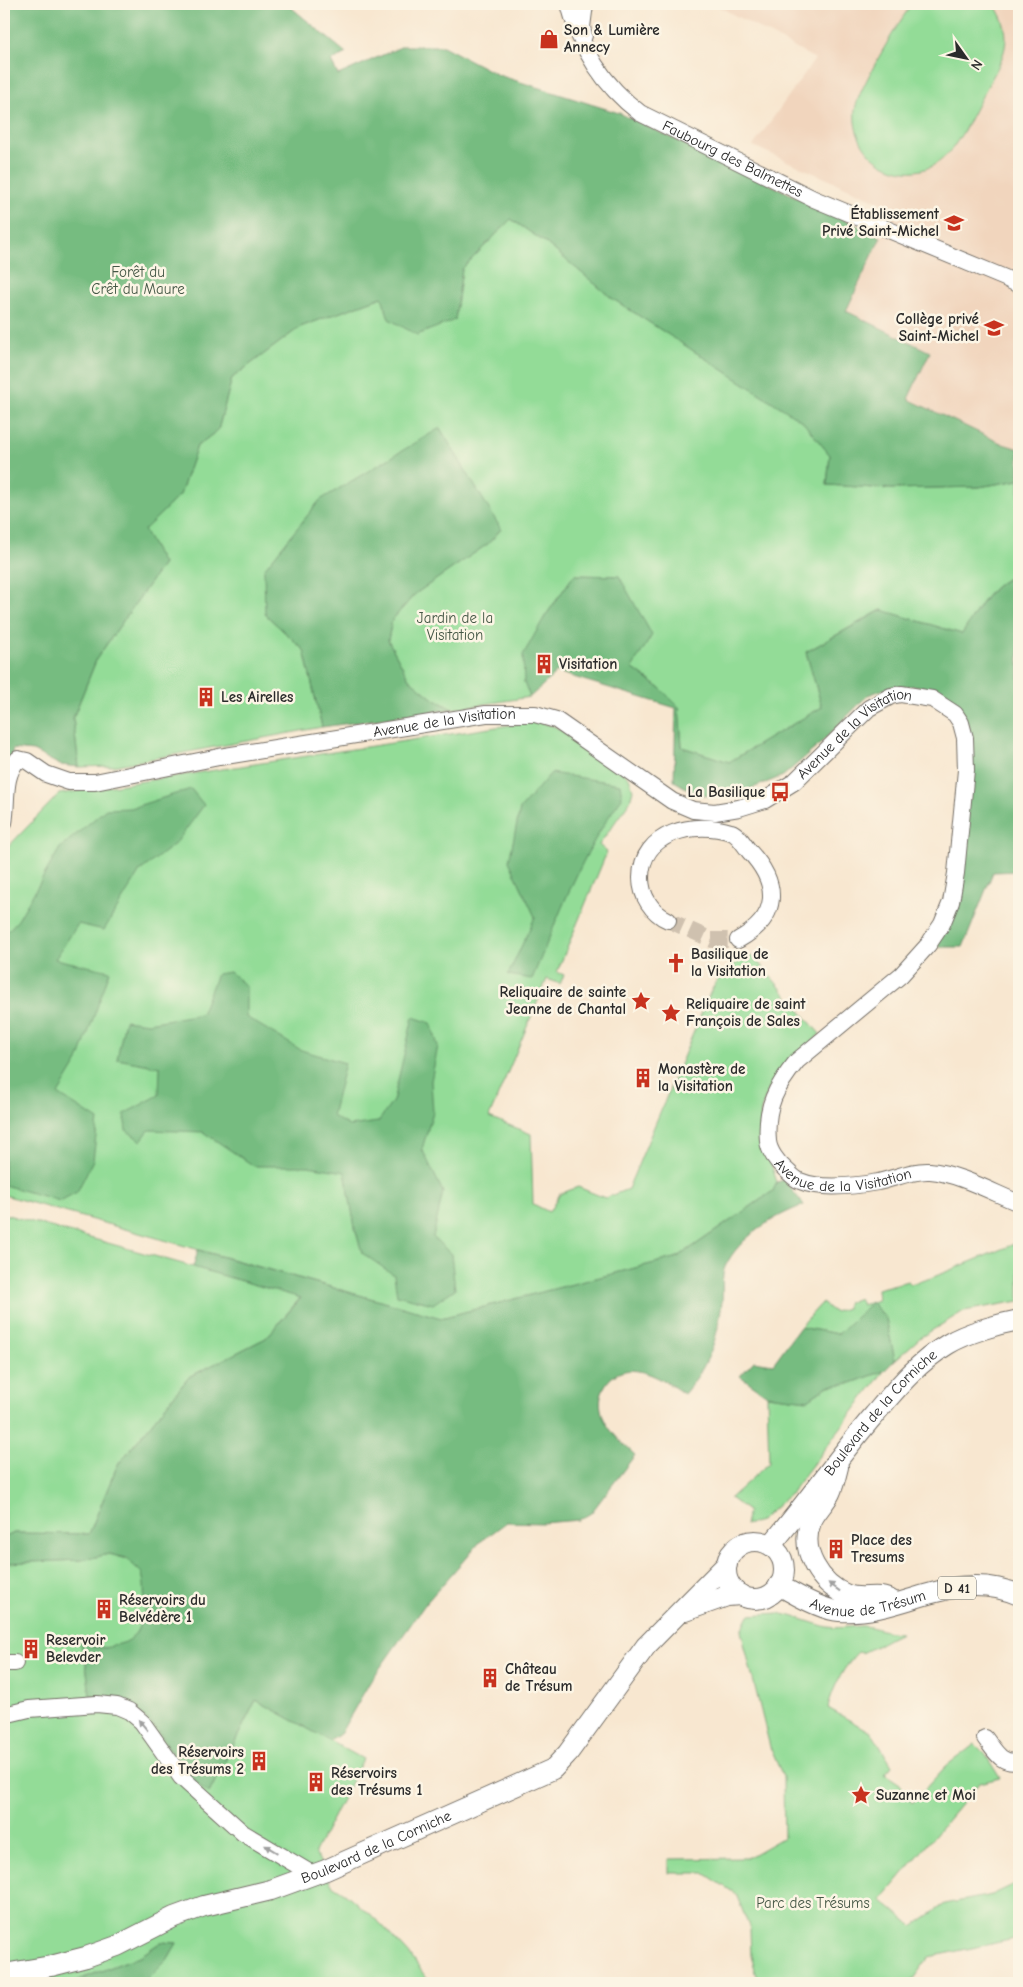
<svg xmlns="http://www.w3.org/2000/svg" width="1023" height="1987" font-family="'Comic Neue',sans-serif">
<rect width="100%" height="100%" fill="#fcf5e5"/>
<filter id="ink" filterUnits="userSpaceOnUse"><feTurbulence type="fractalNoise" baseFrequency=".02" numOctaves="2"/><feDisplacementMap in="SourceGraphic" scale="10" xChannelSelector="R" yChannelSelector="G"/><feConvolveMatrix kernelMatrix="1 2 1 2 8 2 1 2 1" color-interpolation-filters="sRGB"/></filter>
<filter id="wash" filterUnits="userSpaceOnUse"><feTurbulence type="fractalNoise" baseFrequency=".0096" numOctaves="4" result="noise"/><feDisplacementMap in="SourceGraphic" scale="20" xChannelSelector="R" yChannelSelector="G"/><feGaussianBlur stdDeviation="1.12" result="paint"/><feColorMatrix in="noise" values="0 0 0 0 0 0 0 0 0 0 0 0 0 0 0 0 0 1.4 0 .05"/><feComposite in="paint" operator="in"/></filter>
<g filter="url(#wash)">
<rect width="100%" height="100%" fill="#f8e7d0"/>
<polygon fill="#f1d5bd" points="714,4 1019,4 1019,449 1003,444 908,399 930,351 846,311 895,209 753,146 815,59"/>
<g fill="#93dc97" stroke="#5f8461">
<path d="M912 4H994C1016 37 1004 57 987 87 974 110 960 145 940 161 903 189 850 156 855 110 857 91 899 21 912 4Z"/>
<path d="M511 219 546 243 613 299 803 421 830 455 827 485 891 489 979 487 1019 480V574C989 582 978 610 962 634L881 610 806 652 822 707 729 762 682 747 679 707 661 689 632 668 619 576 574 575 544 618 524 683 530 697 452 709 432 698 409 679 388 640 392 620 415 594 489 543 501 529 265 614 304 650 322 727 113 766 79 767 73 718 97 658 163 564 143 530 180 495 197 446 218 430 232 378 300 327 382 297 455 320 462 269Z"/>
<path d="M536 721 556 727 629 777 633 790 630 801 599 845 607 852 557 972 564 975 560 984 547 979 489 1117 531 1134 533 1204 549 1212 560 1194 578 1187 605 1198 628 1189 710 993C722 971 729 965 753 956L820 1034 769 1088 761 1110 760 1131 777 1182 773 1191 678 1257 441 1318 4 1195V851L59 794Z"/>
<polygon points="4,1214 301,1297 266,1338 189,1377 117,1466 89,1534 14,1533 4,1538"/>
<polygon points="1019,1242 1019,1301 964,1311 921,1337 895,1360 886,1319 838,1334 800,1327 822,1303 834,1312 847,1308 847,1303 859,1298 862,1305 878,1300 877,1289 908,1281 911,1284 931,1278"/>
<polygon points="884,1371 790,1494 760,1521 745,1525 748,1511 730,1498 769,1463 767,1395 808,1400 828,1386 851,1383"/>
<path d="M109 1554C121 1557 135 1561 142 1573 145 1579 145 1589 145 1596 147 1638 119 1658 80 1642L85 1656 90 1695 142 1716 157 1728 178 1762 209 1793 256 1700 363 1759 315 1852 332 1885 346 1894 381 1924 410 1955 430 1983H144L167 1960 177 1943 161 1942 142 1955 71 1983H4V1563L82 1560Z"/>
<path d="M778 1613C795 1616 811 1623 827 1627 839 1629 851 1626 863 1626 876 1627 887 1633 901 1633 887 1639 876 1647 862 1653L858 1652C845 1664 831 1691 828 1708L872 1733 892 1766 885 1774 900 1784 912 1803 946 1766 975 1744 985 1754 1000 1778 979 1783 881 1900 913 1926 945 1904 992 1895 1019 1882V1938L929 1957 910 1983H757L759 1982 751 1956 750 1929 736 1894 704 1873H669V1859L747 1858 784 1837 783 1777 770 1747 741 1631 749 1615Z"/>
</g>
<g fill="#76bc80" stroke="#507456">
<polygon points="4,4 287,4 346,53 331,61 338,75 403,46 443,46 498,75 619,113 881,237 846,311 930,352 908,399 1003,444 1019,449 1019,480 979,487 891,489 827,485 830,455 802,421 613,299 546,243 511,219 462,269 455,320 417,335 389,319 382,297 300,327 232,378 218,430 197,446 180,495 144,530 163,564 97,658 73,718 79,767 60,765 33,751 13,749 4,786"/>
<polygon points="440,428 501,529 489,543 415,594 392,620 388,640 409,679 432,698 452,709 322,727 304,650 265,614 264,569 320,500"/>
<path d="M1019 574V871L993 872 963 947H939L936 941 957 891 969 727 960 708 943 693 919 686H893L868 695 818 746 783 776 745 791 713 797 695 793 674 781 676 708 557 672 530 697 524 683 523 655 544 618 574 575 619 576 652 635 632 668 661 689 679 707 682 747 729 762 822 707 806 652 882 610 962 634C978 610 990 582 1019 574Z"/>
<path d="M551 773 620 784 622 798C582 851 558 918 532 979L508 975 535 917 509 861 520 809Z"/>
<polygon points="191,789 204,805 176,843 140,871 104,930 78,924 55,959 110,971 78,1061 58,1094 98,1120 93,1160 77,1192 60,1201 4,1185 4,935 18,920 60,848 106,809 131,808"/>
<polygon points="230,972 246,986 246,1017 301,1050 345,1063 332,1116 349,1126 378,1122 393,1101 413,1017 431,1023 438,1046 431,1081 433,1112 422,1149 443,1192 433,1237 451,1254 455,1289 433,1304 397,1295 394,1275 362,1253 355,1228 345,1172 308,1166 254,1166 203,1132 149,1130 141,1141 126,1130 124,1114 159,1095 160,1067 117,1059 125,1020 148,1023 201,1014 217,974"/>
<path d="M784 1180 804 1205C774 1216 739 1237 725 1267 721 1276 723 1291 722 1301 718 1339 709 1365 684 1394 663 1379 626 1355 606 1384 599 1395 599 1405 603 1417 610 1433 623 1444 635 1455L591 1513 579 1520 542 1523 507 1522 480 1542 426 1603 370 1682 340 1734 330 1741 256 1700 209 1793H207L178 1762 157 1728 142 1716 90 1695 85 1656 79 1641 93 1647 106 1648 126 1642 136 1633 145 1613 144 1584 142 1573 126 1558 109 1554 82 1560 4 1563V1538L14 1533 89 1534 117 1466 189 1377 266 1338 301 1298 193 1267 198 1250 441 1318 678 1257 773 1191 777 1182Z"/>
<polygon points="872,1302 886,1319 895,1360 884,1371 851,1383 828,1386 808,1400 767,1395 740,1376 754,1361 773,1364 800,1327 838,1334"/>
<polygon points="161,1942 177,1943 167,1960 144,1983 71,1983 142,1955"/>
</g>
</g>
<g filter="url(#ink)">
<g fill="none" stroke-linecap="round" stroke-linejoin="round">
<polyline stroke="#cfc1af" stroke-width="16" stroke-dasharray="16 8" stroke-linecap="butt" points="668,920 712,940 738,940"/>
<defs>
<g id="minor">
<path id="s1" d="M569 4C580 48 603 85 640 113L814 199 1005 278 1019 285"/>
<polyline points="584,36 582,27 585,4"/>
<path id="s2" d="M4 823C8 801 2 778 18 759L27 761 46 774 69 782H95L219 757 486 714H535L556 720 672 801 693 810 715 812 739 808 765 800 794 782 869 708 891 696 901 694 932 699 955 714 961 723 965 738 966 770 956 873 951 902 942 924 928 945 901 975 797 1061C776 1087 765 1106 768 1141 769 1151 777 1162 785 1169 790 1173 794 1179 800 1181 821 1190 855 1186 878 1182 896 1178 912 1170 930 1171 957 1173 994 1193 1019 1203"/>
<path d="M668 920C652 913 641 896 641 878 641 832 695 820 731 832 738 834 744 845 749 851 780 884 780 917 738 940"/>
<polyline points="4,1663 15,1663"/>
<polyline points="4,1715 29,1709 97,1704 117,1706 129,1711 142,1722 181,1777 243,1833 312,1874"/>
<path d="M985 1738C995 1751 1001 1765 1019 1761"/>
</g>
<g id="major">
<path d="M838 1467C836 1475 834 1485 830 1493 825 1503 815 1512 811 1522 799 1551 820 1584 847 1595 862 1601 878 1592 892 1601"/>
<circle cx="755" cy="1570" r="29"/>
<path id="s3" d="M771 1545C807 1503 838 1457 874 1415 896 1389 918 1362 948 1344 966 1333 998 1324 1019 1320"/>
<path id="s4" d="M779 1585C794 1594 822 1610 839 1611 903 1616 952 1566 1019 1595"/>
<polyline points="685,1611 727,1596 741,1595"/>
<path id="s5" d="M4 1974 51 1966 86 1957 117 1946 174 1917 204 1906 271 1890 326 1870 553 1769 568 1753 646 1646 727 1564"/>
</g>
</defs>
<use href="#minor" stroke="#736d65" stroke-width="18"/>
<use href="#major" stroke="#736d65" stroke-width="22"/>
<use href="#minor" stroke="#fff" stroke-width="16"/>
<use href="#major" stroke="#fff" stroke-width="20"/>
</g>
<defs><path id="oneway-solid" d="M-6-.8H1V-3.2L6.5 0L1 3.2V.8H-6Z" transform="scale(1.25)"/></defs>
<g fill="#a0a0a0">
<use href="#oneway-solid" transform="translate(834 1587) rotate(-144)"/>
<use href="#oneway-solid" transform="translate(143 1725) rotate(-130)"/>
<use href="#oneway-solid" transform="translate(271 1849) rotate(-149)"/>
</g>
</g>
<defs>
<symbol id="shop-bare" viewBox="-9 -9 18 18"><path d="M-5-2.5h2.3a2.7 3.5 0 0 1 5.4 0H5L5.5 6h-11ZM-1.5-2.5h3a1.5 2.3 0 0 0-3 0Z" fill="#c8321e" stroke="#fcf5e5" stroke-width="2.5" paint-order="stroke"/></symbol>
<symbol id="school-bare" viewBox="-9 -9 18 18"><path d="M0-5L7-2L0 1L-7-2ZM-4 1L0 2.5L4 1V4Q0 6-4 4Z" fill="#c8321e" stroke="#fcf5e5" stroke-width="2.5" paint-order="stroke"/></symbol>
<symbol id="building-bare" viewBox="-9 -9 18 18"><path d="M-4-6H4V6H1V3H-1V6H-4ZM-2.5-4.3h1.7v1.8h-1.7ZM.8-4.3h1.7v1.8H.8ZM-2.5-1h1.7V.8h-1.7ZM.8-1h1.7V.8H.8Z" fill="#c8321e" stroke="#fcf5e5" stroke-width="2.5" paint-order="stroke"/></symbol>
<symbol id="bus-bare" viewBox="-9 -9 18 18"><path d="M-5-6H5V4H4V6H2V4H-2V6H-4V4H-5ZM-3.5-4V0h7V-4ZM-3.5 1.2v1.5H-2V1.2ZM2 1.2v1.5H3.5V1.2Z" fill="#c8321e" stroke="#fcf5e5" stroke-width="2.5" paint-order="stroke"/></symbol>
<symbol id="church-bare" viewBox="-9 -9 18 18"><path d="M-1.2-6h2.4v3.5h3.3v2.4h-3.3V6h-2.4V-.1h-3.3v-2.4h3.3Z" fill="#c8321e" stroke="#fcf5e5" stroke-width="2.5" paint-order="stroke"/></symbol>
<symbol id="sight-bare" viewBox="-9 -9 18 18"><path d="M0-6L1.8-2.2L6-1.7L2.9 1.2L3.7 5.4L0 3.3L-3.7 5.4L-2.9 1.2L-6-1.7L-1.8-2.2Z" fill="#c8321e" stroke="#fcf5e5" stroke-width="2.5" paint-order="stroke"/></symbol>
</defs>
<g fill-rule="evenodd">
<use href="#shop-bare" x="535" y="25" width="28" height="28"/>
<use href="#school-bare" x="940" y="209" width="28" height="28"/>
<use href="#school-bare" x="980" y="314" width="28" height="28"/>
<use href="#building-bare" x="530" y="650" width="28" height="28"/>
<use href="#building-bare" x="192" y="683" width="28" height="28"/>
<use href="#bus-bare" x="766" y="778" width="28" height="28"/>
<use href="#church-bare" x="662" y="949" width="28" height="28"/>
<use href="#sight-bare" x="627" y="987" width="28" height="28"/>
<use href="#sight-bare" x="657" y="999" width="28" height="28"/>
<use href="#building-bare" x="629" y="1064" width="28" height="28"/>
<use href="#building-bare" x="822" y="1535" width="28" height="28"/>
<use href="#building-bare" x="90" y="1595" width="28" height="28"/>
<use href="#building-bare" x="17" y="1635" width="28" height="28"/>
<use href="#building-bare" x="476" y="1664" width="28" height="28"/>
<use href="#building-bare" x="245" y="1747" width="28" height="28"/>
<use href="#building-bare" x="302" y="1768" width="28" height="28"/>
<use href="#sight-bare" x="847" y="1781" width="28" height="28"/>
</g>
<g text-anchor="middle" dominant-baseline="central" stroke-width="5" stroke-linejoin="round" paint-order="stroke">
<rect fill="#fcf5e5" stroke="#6a6863" stroke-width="1" x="938" y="1576.5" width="38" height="23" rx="4"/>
<g font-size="14" font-weight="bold" fill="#2b2b2b">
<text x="957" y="1588">D 41</text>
</g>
<g font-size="15" font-weight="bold" fill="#2b2b2b" stroke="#fcf5e5" text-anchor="start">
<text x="564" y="30">Son &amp; Lumière<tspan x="564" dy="17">Annecy</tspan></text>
<text x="939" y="214" text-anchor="end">Établissement<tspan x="939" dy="17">Privé Saint-Michel</tspan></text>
<text x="979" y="319" text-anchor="end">Collège privé<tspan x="979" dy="17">Saint-Michel</tspan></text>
<text x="559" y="664">Visitation</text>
<text x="221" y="697">Les Airelles</text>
<text x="765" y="792" text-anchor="end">La Basilique</text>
<text x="691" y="954">Basilique de<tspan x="691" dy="17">la Visitation</tspan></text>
<text x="626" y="992" text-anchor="end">Reliquaire de sainte<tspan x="626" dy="17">Jeanne de Chantal</tspan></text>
<text x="686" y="1004">Reliquaire de saint<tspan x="686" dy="17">François de Sales</tspan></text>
<text x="658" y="1069">Monastère de<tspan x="658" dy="17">la Visitation</tspan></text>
<text x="851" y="1540">Place des<tspan x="851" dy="17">Tresums</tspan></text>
<text x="119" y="1600">Réservoirs du<tspan x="119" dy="17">Belvédère 1</tspan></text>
<text x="46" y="1640">Reservoir<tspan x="46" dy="17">Belevder</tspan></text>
<text x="505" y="1669">Château<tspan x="505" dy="17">de Trésum</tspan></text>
<text x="244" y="1752" text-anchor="end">Réservoirs<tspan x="244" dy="17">des Trésums 2</tspan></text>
<text x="331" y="1773">Réservoirs<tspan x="331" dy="17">des Trésums 1</tspan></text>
<text x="876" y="1795">Suzanne et Moi</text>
</g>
<g font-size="15" fill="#2b2b2b" stroke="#fcf5e5">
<text stroke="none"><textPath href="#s1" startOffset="236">Faubourg des Balmettes</textPath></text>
<text stroke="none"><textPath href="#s2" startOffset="504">Avenue de la Visitation</textPath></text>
<text stroke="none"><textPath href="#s2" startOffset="969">Avenue de la Visitation</textPath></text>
<text stroke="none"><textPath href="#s2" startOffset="1686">Avenue de la Visitation</textPath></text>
<text stroke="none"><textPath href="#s3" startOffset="172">Boulevard de la Corniche</textPath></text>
<text stroke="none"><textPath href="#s4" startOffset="95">Avenue de Trésum</textPath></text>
<text stroke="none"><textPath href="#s5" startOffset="395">Boulevard de la Corniche</textPath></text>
</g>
<g font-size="15" fill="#455746" stroke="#fcf5e5">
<text x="138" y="272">Forêt du<tspan x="138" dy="17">Crêt du Maure</tspan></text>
<text x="455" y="618">Jardin de la<tspan x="455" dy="17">Visitation</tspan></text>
<text x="813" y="1903">Parc des Trésums</text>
</g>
</g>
<rect width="1023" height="1987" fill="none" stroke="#fcf5e5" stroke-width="20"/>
<g transform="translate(966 58) rotate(123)" stroke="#fcf5e5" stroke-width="4" paint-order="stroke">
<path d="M0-4L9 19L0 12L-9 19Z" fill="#2b2b2b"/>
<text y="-8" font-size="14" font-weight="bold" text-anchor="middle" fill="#2b2b2b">N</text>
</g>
</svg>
